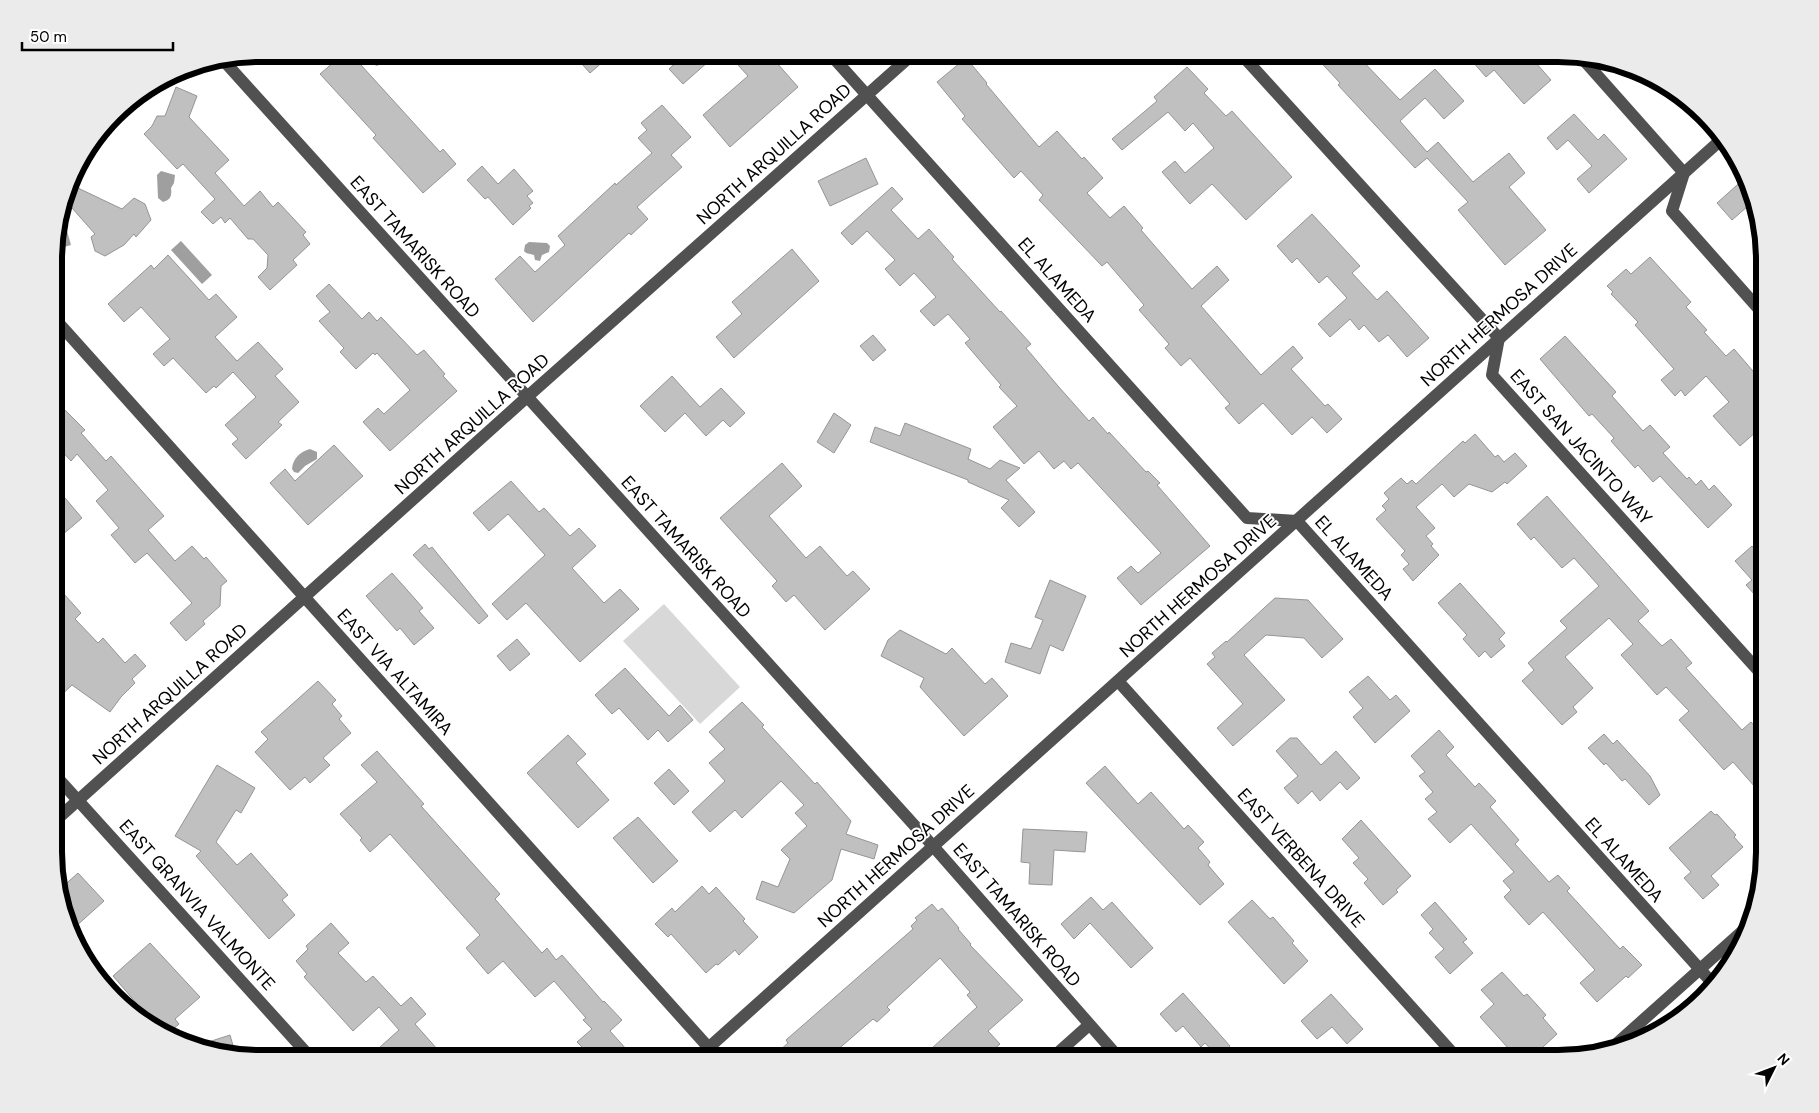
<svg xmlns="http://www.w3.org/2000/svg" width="1819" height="1113" font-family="'DM Sans',sans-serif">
<rect width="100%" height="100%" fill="#fff"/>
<polygon fill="#d8d8d8" points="664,604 740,687 700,724 623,641"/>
<g fill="#9f9f9f">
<polygon points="363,54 383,54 386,58 379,65 376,66 373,62 370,63"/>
<path d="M161 171 175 175 174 183 171 188C172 195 171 200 163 202L158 198 157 175Z"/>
<polygon points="63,217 71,245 57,249 55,233 60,218"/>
<polygon points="181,241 212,275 202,284 171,250"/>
<polygon points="529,242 547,243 550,246 549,252 542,255 540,261 535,260 534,255 526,253 524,251 525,245"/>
<path d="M310 449 317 452V459L305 466 298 473 294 472 292 469C293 458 300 452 310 449Z"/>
</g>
<g fill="#c0c0c0" stroke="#959595">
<polygon points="343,54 351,54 440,152 443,149 456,164 423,193 373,138 376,135 320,74"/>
<polygon points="573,54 612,54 590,73"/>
<polygon points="685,54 717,54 683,84 669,69"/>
<polygon points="728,54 769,54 798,87 730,147 703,115 748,76"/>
<polygon points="1313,54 1356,54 1400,100 1435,69 1464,101 1444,119 1425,98 1400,121 1427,152 1438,142 1473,182 1509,153 1525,173 1509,187 1546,230 1505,265 1458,210 1468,202 1427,158 1415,168 1338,85 1340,83"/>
<polygon points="1466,54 1528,54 1551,80 1524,104 1494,70 1486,77"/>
<polygon points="966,58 987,83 986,84 1039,147 1057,131 1082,159 1084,157 1103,178 1087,193 1110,218 1124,206 1143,228 1141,230 1192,289 1217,266 1229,280 1201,306 1261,375 1293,346 1303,358 1291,369 1325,406 1328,404 1342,419 1327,433 1312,417 1292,435 1263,403 1239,424 1225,408 1230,404 1190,358 1181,366 1165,348 1169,344 1139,310 1144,305 1107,262 1102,266 1039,200 1043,195 1021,171 1014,178 962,119 965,116 937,82"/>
<polygon points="1187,67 1208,89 1204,93 1226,116 1232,111 1292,177 1246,220 1212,184 1190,204 1162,172 1175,161 1185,173 1214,148 1193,123 1185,131 1168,112 1122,150 1112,139 1157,101 1154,97"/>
<polygon points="176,87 197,96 189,117 229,160 215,173 244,206 260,191 273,207 278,202 306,232 303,235 310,244 293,260 297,265 270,290 258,277 267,268 268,255 253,239 248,239 230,218 225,223 221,217 213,224 201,212 215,199 183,164 177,169 144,134 152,126 157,116 165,116"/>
<polygon points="662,105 691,137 671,155 682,167 637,207 648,219 631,235 629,233 533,322 495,279 520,256 535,272 565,245 558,236 615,183 616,185 652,153 638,138 647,130 641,123"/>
<polygon points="1574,114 1598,140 1604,134 1627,159 1589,193 1577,179 1592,166 1568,140 1557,150 1547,138"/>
<polygon points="866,158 878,184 830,206 818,181"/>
<polygon points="482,166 498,184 514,169 533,191 527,196 533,203 529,206 531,208 513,225 488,197 485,199 467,180"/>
<polygon points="1746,177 1755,200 1732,220 1717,203"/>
<polygon points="72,180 80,189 122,209 134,198 145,204 151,220 136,237 134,234 124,245 105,256 95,251 91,237 95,234 65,200"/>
<polygon points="892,187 903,199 891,210 918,239 929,229 954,257 952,259 1000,312 1001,311 1031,344 1026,348 1058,386 1089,421 1093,417 1108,434 1109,432 1146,472 1148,471 1160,483 1157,485 1210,546 1141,605 1117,578 1131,566 1138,573 1161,553 1078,463 1071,469 1064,461 1054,469 1039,451 1024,464 993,427 1017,406 999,387 1001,385 965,343 970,339 948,314 934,326 920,311 936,297 914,273 900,286 885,269 895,260 867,231 852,245 841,233"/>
<polygon points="1312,214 1360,266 1352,273 1377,300 1387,291 1429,338 1407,357 1388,335 1379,342 1364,325 1359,330 1350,319 1330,337 1318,324 1347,298 1327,276 1319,283 1297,258 1292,263 1277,246"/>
<polygon points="792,249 819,281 734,358 716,337 742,314 732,302"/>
<polygon points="168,255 209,300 216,294 237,317 215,337 237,361 258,342 283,369 275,376 299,402 278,422 282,425 246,459 232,444 238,439 225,425 256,397 233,372 216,388 214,386 206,393 173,358 164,366 153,354 170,339 141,307 124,322 108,304 151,265 154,269"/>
<polygon points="1650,257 1691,302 1686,307 1707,330 1704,332 1726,356 1734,349 1765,385 1765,402 1753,412 1765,424 1740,446 1713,416 1729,402 1706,376 1685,396 1681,390 1675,396 1661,380 1674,369 1635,325 1638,322 1611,294 1613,292 1607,286 1626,269 1631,274"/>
<polygon points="329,284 362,319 369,312 377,321 381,317 417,355 424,350 445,374 443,376 457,391 390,451 363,422 378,408 384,414 410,390 377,353 375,355 373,353 356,369 340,352 344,348 319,321 330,312 316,296"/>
<polygon points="873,335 886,350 873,361 860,346"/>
<polygon points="1565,336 1616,392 1612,396 1643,431 1650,425 1670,447 1663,453 1687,479 1689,477 1696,485 1701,480 1709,490 1714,485 1732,505 1708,528 1660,476 1653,482 1638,465 1635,468 1611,441 1614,438 1592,414 1589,416 1540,359"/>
<polygon points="672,376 700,407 721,388 745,413 730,427 723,420 706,436 685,413 665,432 640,406"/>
<polygon points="55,400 85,430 81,433 106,461 111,456 164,516 148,530 175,561 192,546 204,559 206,557 227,581 221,586 220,606 203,621 205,624 186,641 170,623 192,603 147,553 135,563 111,535 119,528 96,501 108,490 77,454 71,461 55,444"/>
<polygon points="834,413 851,425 834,453 817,442"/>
<polygon points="905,423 971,449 968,459 990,469 1000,460 1020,468 1006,480 1035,512 1019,527 1001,508 1009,500 968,482 968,480 870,442 875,427 900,436"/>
<polygon points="1475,434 1495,457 1498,455 1504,462 1515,453 1527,466 1507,484 1505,482 1492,492 1469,484 1454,497 1442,484 1416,507 1435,528 1426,536 1433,544 1431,546 1439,555 1413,581 1403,569 1409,564 1401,555 1405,551 1376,519 1386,510 1382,506 1389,499 1384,493 1401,478 1407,484 1412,480 1416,484 1463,441 1465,443"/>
<polygon points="334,445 363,476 308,525 270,483 285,469 295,481"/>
<polygon points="782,463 802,486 769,516 806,558 820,546 847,576 853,571 870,589 825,630 794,595 786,602 772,586 777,581 720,518"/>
<polygon points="511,481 539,512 544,508 570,536 579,528 596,546 572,568 604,603 620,589 639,609 580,662 526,603 507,620 492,604 545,555 508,514 489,531 473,513"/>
<polygon points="1547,496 1649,611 1638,621 1662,646 1671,639 1692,663 1686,668 1742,730 1751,722 1765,737 1765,778 1755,787 1733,762 1724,770 1679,720 1689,711 1666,687 1657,695 1621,655 1633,644 1609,618 1565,657 1593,688 1573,707 1577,712 1562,725 1522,681 1534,670 1528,663 1567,628 1560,621 1599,586 1574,558 1562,568 1534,537 1531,540 1517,524"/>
<polygon points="65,498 82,518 55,541 55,505"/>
<polygon points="425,544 429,549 432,547 488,616 479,624 413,555"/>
<polygon points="1752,546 1765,560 1765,606 1746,585 1752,580 1735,561"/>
<polygon points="392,573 423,608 419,611 434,628 414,645 400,628 397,631 366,596"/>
<polygon points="1050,580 1086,596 1063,651 1050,645 1040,674 1005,662 1011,643 1031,649 1043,620 1035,617"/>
<polygon points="1460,583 1505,633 1499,639 1505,646 1491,658 1485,651 1479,657 1463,639 1467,635 1438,603"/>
<polygon points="55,584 81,613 75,619 98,643 103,638 125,663 135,654 146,666 132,679 135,683 121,697 110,712 72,685 55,701"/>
<polygon points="1275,598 1308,600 1343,639 1322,658 1304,638 1266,635 1244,655 1285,700 1233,746 1217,728 1243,704 1207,664 1215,657 1212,653 1226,641 1227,642"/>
<polygon points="900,630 946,654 952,648 985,684 992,678 1008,696 964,736 920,687 924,678 881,656 888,640"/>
<polygon points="517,639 530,654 510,671 497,656"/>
<polygon points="625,668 669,716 680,705 693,720 668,742 658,730 648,740 619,708 612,714 595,695"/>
<polygon points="1368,676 1390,700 1396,695 1410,711 1375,743 1353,717 1363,708 1349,692"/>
<polygon points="318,681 336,700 332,704 342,716 339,719 351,733 323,758 330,765 310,783 305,777 290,790 255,752 268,739 261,732"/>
<polygon points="742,702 764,725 762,727 815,784 817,782 851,821 846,834 878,845 874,859 841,849 832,880 794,913 756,899 762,881 778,887 790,859 781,850 807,826 795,813 804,805 781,781 742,818 735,810 710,832 692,812 725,781 709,763 725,749 709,732"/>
<polygon points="1439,730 1454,747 1446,755 1475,787 1479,783 1496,801 1490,807 1519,840 1515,844 1549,882 1558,875 1570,888 1567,891 1620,949 1623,946 1642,965 1628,978 1626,976 1597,1002 1580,983 1595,970 1543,912 1529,925 1504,897 1511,890 1503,881 1514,872 1471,824 1450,843 1428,819 1437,812 1425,799 1433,792 1419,776 1425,772 1411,756"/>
<polygon points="1604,734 1613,744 1617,740 1650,776 1660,795 1649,805 1625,779 1622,781 1606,763 1604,765 1588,748"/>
<polygon points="568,735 586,754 576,763 609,800 578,828 527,773"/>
<polygon points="1290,738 1297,738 1321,765 1336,751 1360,778 1347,790 1340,782 1320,801 1312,791 1298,804 1284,788 1298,776 1276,751"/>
<polygon points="377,751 424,804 421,806 500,894 495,899 542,953 547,948 556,960 562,955 603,1002 604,1001 622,1020 610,1031 627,1050 624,1052 631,1059 570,1059 583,1048 577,1042 592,1029 583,1020 586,1018 554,981 535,997 503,961 488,974 466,948 480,935 390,834 370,852 360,840 362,838 340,814 377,782 361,765"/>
<polygon points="217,765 255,788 241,813 236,810 216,842 237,865 251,853 288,895 282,900 295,915 269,939 196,856 201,851 175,836"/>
<polygon points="1105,766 1138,804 1151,792 1184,829 1188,825 1204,842 1198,848 1210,862 1208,865 1224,884 1200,905 1086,783"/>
<polygon points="669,769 689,791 674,805 654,783"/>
<polygon points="1711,811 1715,815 1717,814 1736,835 1734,837 1743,847 1711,876 1719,885 1703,899 1684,878 1691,872 1669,848"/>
<polygon points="638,817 678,861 653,883 613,838"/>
<polygon points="1361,820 1411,876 1396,890 1398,892 1383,905 1364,883 1368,879 1353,863 1359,858 1342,839"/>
<polygon points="1023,829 1087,832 1085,852 1054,850 1052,885 1029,884 1030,863 1021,862"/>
<polygon points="78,873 104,901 74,928 59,890"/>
<polygon points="702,886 709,894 716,887 745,919 743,921 758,937 739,955 735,950 718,965 716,964 706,973 671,934 668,937 655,924 672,908 675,912"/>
<polygon points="1091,897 1103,910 1112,902 1153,948 1131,968 1090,923 1074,939 1061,924"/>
<polygon points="1252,900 1270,919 1273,917 1294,941 1292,943 1308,961 1284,984 1228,922"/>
<polygon points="1435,902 1467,939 1463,942 1473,953 1450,974 1435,957 1444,949 1429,933 1433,929 1421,915"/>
<polygon points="932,904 938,911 942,908 959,928 958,929 971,944 970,945 1023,1000 988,1031 1000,1044 983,1059 920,1059 977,1007 967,995 970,992 940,958 887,1007 890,1010 877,1022 873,1019 827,1059 770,1059 788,1043 786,1040 913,929 911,926 917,920 915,918"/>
<polygon points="331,923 349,943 338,953 366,982 373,976 401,1006 411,997 426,1014 415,1024 446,1059 390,1059 380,1047 399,1030 379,1007 353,1031 304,977 307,974 296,961 308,949 306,946"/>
<polygon points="150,943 200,997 175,1019 179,1024 166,1035 157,1031 145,1021 149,1018 113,976"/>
<polygon points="1502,972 1524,996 1527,994 1546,1015 1543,1018 1557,1034 1530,1059 1518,1059 1480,1017 1494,1004 1481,990"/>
<polygon points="1183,993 1230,1046 1218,1057 1205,1043 1201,1047 1183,1026 1176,1032 1160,1014"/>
<polygon points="1331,994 1363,1029 1347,1044 1332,1027 1317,1039 1301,1021"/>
<polygon points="230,1035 236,1056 206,1052 193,1047"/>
</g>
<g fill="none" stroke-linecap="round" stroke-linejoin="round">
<g stroke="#515151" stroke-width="12">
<polyline points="830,54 1247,518 1297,521 1715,986"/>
<polyline points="1241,54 1499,338 1492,375 1765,678"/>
<polyline points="1581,57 1684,173 1672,211 1765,316"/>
<polyline points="224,61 933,846 1120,1059"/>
<polyline points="55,319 709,1048"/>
<polyline points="1118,681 1458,1059"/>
<polyline points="55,775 312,1059"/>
<polyline points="55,821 527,397 913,54"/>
<polyline points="1614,1046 1746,928"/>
<polyline points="696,1059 1723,138"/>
<polyline points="1051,1059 1089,1025"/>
</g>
</g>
<g text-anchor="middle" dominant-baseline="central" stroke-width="4" stroke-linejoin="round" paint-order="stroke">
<g font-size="18" fill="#000" stroke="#fff">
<text transform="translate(774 154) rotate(-42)">NORTH ARQUILLA ROAD</text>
<text transform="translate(415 247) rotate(48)">EAST TAMARISK ROAD</text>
<text transform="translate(1057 280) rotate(48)">EL ALAMEDA</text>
<text transform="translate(1499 315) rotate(-42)">NORTH HERMOSA DRIVE</text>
<text transform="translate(472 424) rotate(-42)">NORTH ARQUILLA ROAD</text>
<text transform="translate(1581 447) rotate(48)">EAST SAN JACINTO WAY</text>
<text transform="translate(686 547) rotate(48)">EAST TAMARISK ROAD</text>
<text transform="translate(1354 558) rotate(48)">EL ALAMEDA</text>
<text transform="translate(1198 586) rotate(-42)">NORTH HERMOSA DRIVE</text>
<text transform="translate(395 672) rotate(48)">EAST VIA ALTAMIRA</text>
<text transform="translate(170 694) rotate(-42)">NORTH ARQUILLA ROAD</text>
<text transform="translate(896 856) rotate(-42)">NORTH HERMOSA DRIVE</text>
<text transform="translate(1301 858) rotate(48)">EAST VERBENA DRIVE</text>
<text transform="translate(1624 860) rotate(48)">EL ALAMEDA</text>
<text transform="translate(197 905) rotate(48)">EAST GRANVIA VALMONTE</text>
<text transform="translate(1017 915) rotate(49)">EAST TAMARISK ROAD</text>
</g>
</g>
<path d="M0 0H1819V1113H0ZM260 62H1558A198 198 0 0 1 1756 260V852A198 198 0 0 1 1558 1050H260A198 198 0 0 1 62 852V260A198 198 0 0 1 260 62Z" fill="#ebebeb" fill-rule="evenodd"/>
<path fill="none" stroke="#000" stroke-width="6" d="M260 62H1558A198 198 0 0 1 1756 260V852A198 198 0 0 1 1558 1050H260A198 198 0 0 1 62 852V260A198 198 0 0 1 260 62Z"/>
<g transform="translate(1774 1068) rotate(48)" stroke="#ffffff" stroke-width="4" paint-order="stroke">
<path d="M0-4L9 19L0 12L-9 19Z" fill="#000000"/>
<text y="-8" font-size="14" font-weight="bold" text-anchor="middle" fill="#000000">N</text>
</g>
<path d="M22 42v8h151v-8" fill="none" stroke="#000000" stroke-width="2.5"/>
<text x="30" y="42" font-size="15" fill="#000000" stroke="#ffffff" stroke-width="4" paint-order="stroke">50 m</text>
</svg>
